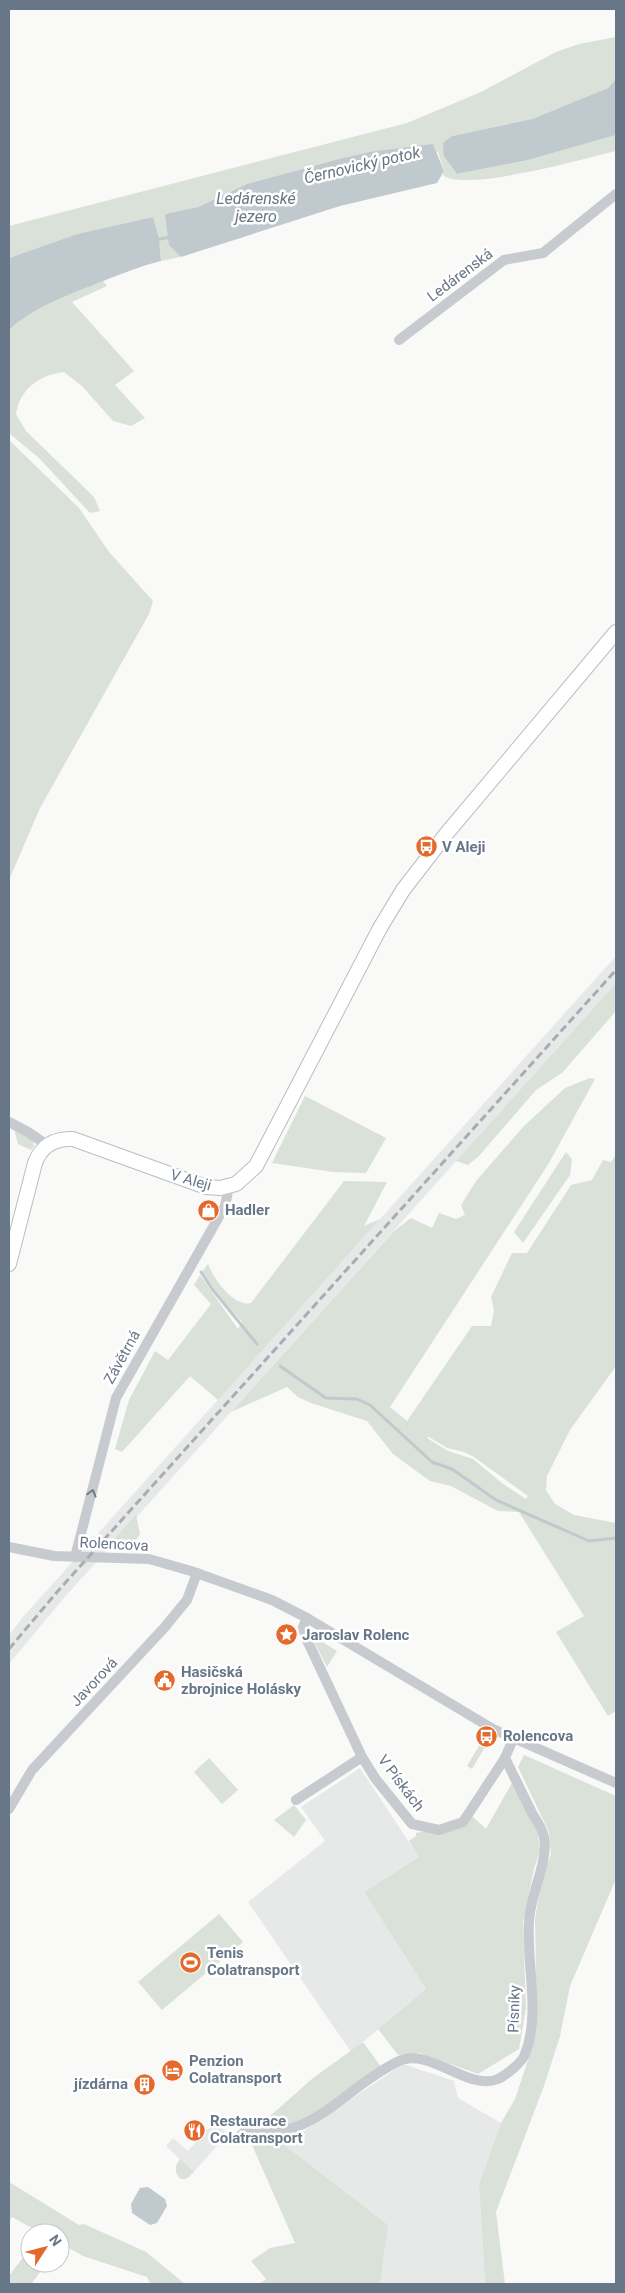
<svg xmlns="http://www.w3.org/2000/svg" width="625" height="2293" font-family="Roboto,sans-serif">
<rect width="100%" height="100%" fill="#f9f9f7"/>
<g fill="#e7e8e8">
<polygon points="616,956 616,983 64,1598 9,1664 9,1635 23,1617"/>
<polygon points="360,1768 419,1857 364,1892 426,1989 351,2052 248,1902 325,1841 301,1807"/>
<polygon points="403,2064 454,2081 458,2098 501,2123 479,2184 485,2284 380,2284 388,2225 273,2136 304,2131"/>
<polygon points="214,2122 228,2134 189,2177 181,2179 178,2177 176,2166 180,2159 166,2146 173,2138 188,2151"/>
</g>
<g fill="#dae1d8" fill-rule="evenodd">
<path d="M616 37V79L608 88 532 119 452 136 457 174 528 160 616 135V151C586 158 464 193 443 175L444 171 438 152H369L339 159 247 184 198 207 165 214 178 254 181 257 161 261 159 238 153 217 77 234 9 258V226L407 123 481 92 556 52 579 44Z"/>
<path d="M103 281 107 286 72 302 134 371 115 385 145 418 131 426 113 421 83 387 64 372C39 375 20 389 16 414L26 431 94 497 100 511 90 513 40 459 9 433V330C36 305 69 293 103 281Z"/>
<polygon points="9,440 79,508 109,552 153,601 149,614 40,808 9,880"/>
<polygon points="616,983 616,1011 562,1073 536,1090 479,1156 468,1165 456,1161"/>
<path d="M590 1078 595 1079 549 1163 390 1407 407 1421 472 1326H491L494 1310 491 1297 512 1253H527L571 1185 592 1180 603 1160 611 1162 616 1154V1366L570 1430 547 1476 546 1490 555 1504 574 1515 616 1523V1711L608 1716 556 1632 584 1616 519 1512 498 1511 451 1486 430 1481 393 1454 367 1421 311 1403 298 1397 287 1387 231 1412 394 1231 411 1218 432 1228 439 1213 456 1219 465 1215 461 1205 476 1181 524 1126 565 1088ZM429 1437 447 1448 464 1452 474 1457 528 1496 526 1499 503 1484 473 1459 448 1451 427 1438Z"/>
<polygon points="305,1096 386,1138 366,1173 333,1172 272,1163"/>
<polygon points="14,1129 33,1140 34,1146 31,1150 18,1144"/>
<polygon points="566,1152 572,1159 570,1175 523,1243 514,1232"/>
<path d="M344 1181 387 1182 364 1226 380 1219 218 1400 190 1376 122 1452 115 1449 129 1400 155 1351 168 1360 211 1304 194 1285 200 1275 238 1329 242 1322 212 1288 202 1272 208 1264C214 1279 233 1307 251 1303Z"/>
<polygon points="136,1515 140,1534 129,1550 109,1551 105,1549"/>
<polygon points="311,1635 337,1651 327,1667 311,1636"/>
<polygon points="483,1739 488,1742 472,1769 467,1766"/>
<polygon points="524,1755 616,1796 616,1879 570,1986 560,2036 544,2086 496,2212 505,2284 485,2284 479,2184 501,2123 515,2099 529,2057 537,2022 535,1918 543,1875 551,1854 549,1832 518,1767"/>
<polygon points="209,1758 238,1790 222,1804 194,1772"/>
<path d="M513 1781 538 1835 540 1850 534 1869 523 1922 526 2008 519 2049 478 2074 420 2053 398 2055 378 2029 426 1989 364 1892 419 1857 409 1841 416 1836V1833C442 1828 451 1840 472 1816L486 1829Z"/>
<polygon points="294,1805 306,1820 294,1837 274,1820"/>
<polygon points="219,1914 243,1942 162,2010 138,1982"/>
<path d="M363 2042 381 2067C349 2090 314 2125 274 2128L268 2118 313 2078Z"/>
<polygon points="273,2136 388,2225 380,2284 259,2284 266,2279 251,2261 270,2248 295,2243 252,2145"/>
<polygon points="180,2159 194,2172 186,2179 181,2179 176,2173 176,2166"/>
<polygon points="9,2182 79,2225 84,2224 146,2252 185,2284 150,2284 147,2277 83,2256 62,2244 60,2247 60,2233 41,2233 12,2217 9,2222"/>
<polygon points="30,2248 30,2263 47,2263 31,2284 9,2284 9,2276"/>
</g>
<g fill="#c0c9ce">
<polygon points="616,79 616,135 528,160 457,174 444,156 443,143 452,136 532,119 608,88"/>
<polygon points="433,144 444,171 437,183 340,206 181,257 169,245 165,214 198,207 247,184 339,159 369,152"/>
<path d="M153 217 159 238 161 261C141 266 123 273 103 281 69 295 36 305 9 330V258L77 234Z"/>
<polygon points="148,2187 165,2199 167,2206 157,2223 150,2225 132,2213 131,2204 140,2188"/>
</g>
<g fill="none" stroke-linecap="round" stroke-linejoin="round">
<g stroke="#c0c9ce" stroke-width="3">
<polyline points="155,240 171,237"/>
<polyline points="201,1272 212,1289 257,1344"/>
<polyline points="280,1366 326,1398 357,1399 370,1405 432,1462 452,1469 496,1500 589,1541 616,1538"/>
</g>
<defs>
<path id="secondary" d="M9 1264 35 1163C41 1146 55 1138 73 1139L206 1187 220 1188 236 1184 256 1166 380 928 403 890 447 833 616 632"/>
</defs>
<use href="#secondary" stroke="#b9bec3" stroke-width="16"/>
<g stroke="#c7cace" stroke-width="10">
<polyline points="399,340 504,260 543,253 616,194"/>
<polyline points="9,1122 28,1132 47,1145"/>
<polyline points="9,1547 54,1556 149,1559 191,1571 272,1600 307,1618 493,1729 616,1783"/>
<polyline points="75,1557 116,1398 225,1206 229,1186"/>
<polyline points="307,1618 303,1627 306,1638 362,1757 375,1778 412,1824 439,1830 463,1822 505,1758"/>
<polyline points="296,1800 362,1757"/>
<polyline points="9,1809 32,1770 164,1628 187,1600 197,1573"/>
<path d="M236 2140 243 2133C317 2140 339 2091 397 2062 429 2045 467 2092 498 2079 506 2075 522 2063 525 2054 541 2015 526 1962 529 1921 530 1895 549 1860 544 1837 542 1828 536 1820 532 1813 523 1795 514 1776 505 1758L513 1739"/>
</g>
<use href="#secondary" stroke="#fff" stroke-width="14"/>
<polyline stroke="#a7adb3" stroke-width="3" stroke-dasharray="8 4" stroke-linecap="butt" points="9,1649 57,1592 616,970"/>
</g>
<defs><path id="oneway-chevron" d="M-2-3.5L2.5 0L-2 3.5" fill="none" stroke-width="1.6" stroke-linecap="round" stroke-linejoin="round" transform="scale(1.25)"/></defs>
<use stroke="#6d7b8c" href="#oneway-chevron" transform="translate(92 1493) rotate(-75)"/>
<defs>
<symbol id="bus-disc" viewBox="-11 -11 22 22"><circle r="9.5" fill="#e4692c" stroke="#fff"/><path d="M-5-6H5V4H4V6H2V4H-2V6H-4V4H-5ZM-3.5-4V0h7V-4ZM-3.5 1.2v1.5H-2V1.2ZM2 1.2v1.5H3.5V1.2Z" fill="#fff"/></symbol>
<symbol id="shop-disc" viewBox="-11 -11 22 22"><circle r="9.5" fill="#e4692c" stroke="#fff"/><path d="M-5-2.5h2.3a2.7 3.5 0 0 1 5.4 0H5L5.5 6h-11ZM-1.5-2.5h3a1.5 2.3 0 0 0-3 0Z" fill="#fff"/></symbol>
<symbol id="sight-disc" viewBox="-11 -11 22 22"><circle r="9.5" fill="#e4692c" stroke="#fff"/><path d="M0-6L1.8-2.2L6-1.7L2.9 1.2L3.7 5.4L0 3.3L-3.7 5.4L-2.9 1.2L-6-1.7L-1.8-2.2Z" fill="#fff"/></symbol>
<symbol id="civic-disc" viewBox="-11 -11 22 22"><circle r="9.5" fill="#e4692c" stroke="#fff"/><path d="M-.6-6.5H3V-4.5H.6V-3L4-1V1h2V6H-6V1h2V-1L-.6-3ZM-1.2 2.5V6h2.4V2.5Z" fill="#fff"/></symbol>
<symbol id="stadium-disc" viewBox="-11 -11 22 22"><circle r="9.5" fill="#e4692c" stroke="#fff"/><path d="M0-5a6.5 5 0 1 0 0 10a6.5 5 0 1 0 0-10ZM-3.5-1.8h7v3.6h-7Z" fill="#fff"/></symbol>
<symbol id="hotel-disc" viewBox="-11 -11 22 22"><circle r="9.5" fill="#e4692c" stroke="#fff"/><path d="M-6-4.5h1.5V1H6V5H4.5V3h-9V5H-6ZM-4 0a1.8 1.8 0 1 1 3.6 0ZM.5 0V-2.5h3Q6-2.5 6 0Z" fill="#fff"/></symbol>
<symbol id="building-disc" viewBox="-11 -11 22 22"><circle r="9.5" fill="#e4692c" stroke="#fff"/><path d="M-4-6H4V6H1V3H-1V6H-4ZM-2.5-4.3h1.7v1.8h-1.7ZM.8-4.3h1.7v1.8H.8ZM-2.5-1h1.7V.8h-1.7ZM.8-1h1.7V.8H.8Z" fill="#fff"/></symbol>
<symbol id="restaurant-disc" viewBox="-11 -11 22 22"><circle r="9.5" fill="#e4692c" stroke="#fff"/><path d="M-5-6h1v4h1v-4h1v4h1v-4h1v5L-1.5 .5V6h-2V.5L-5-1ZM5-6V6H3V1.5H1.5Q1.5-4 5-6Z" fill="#fff"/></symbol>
</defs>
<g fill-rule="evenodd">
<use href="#bus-disc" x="414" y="834" width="25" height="25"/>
<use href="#shop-disc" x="196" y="1198" width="25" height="25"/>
<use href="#sight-disc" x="274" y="1622" width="25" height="25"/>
<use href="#civic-disc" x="152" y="1668" width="25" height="25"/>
<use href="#bus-disc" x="474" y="1724" width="25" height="25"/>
<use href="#stadium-disc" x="178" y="1950" width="25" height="25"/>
<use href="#hotel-disc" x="160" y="2058" width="25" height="25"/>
<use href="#building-disc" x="132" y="2072" width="25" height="25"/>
<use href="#restaurant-disc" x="182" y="2118" width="25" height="25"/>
</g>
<g text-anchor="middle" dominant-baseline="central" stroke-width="5" stroke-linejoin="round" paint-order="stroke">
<g font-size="15" fill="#687788" stroke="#fff">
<text transform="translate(460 275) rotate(-37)">Ledárenská</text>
<text transform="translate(191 1180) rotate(16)">V Aleji</text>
<text transform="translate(122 1357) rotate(-61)">Závětrná</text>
<text transform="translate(114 1544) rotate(3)">Rolencova</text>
<text transform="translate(94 1682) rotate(-47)">Javorová</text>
<text transform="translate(401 1783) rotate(53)">V Pískách</text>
<text transform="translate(514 2009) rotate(-88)">Písníky</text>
</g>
<g font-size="15" font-weight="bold" fill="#687788" stroke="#fff" text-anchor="start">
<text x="442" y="847">V Aleji</text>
<text x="225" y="1210">Hadler</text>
<text x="302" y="1635">Jaroslav Rolenc</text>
<text x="181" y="1672">Hasičská<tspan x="181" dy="17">zbrojnice Holásky</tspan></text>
<text x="503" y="1736">Rolencova</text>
<text x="207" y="1953">Tenis<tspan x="207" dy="17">Colatransport</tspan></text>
<text x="189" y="2061">Penzion<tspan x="189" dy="17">Colatransport</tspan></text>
<text x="128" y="2084" text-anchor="end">jízdárna</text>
<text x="210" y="2121">Restaurace<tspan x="210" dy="17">Colatransport</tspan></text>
</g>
<g font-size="16" font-style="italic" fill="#647783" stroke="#fff">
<text transform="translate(362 165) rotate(-13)">Černovický potok</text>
<text x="256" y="198">Ledárenské<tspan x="256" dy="18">jezero</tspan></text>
</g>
</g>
<rect width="625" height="2293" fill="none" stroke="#687788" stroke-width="20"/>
<g transform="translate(45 2248) rotate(54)"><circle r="24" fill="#ffffff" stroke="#c3c9cf"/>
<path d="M0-4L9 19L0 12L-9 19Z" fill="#e4692c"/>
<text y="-8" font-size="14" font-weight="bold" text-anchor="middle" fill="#687788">N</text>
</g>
</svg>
